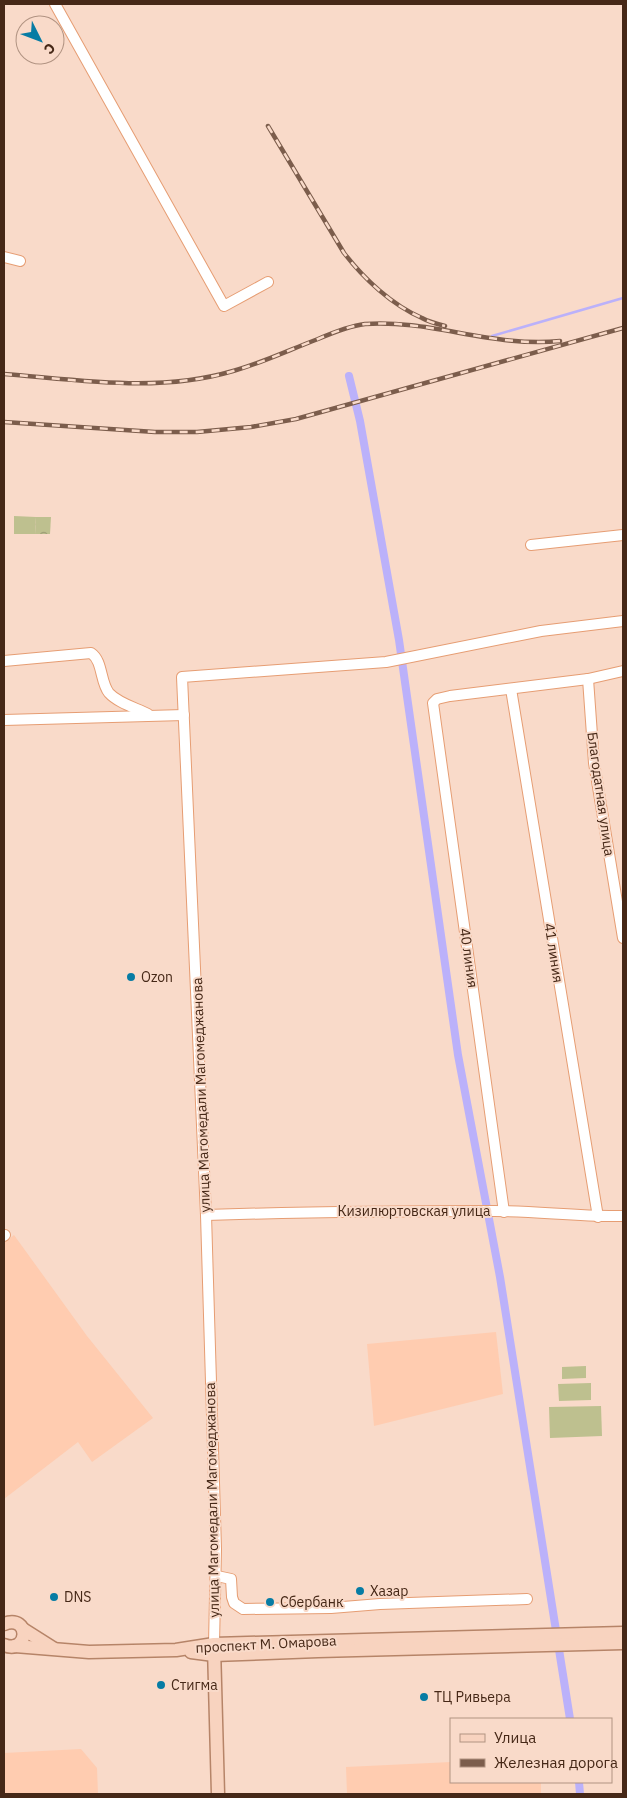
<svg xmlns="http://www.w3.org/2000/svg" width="627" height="1798" font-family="'IBM Plex Sans',sans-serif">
<defs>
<pattern id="park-crowns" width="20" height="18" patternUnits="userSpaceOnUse" patternTransform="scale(1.25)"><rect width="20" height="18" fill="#bec08f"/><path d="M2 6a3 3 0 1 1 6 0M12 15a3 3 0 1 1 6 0" fill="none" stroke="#9c9c74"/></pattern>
</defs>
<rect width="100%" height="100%" fill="#f9dac9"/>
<g fill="#ffccb0">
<polygon points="14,1235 87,1336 153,1418 92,1462 78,1442 4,1499 4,1243"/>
<polygon points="496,1332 503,1394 374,1426 367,1344"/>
<polygon points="81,1749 97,1768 98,1794 4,1794 4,1753"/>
<polygon points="451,1762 451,1782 541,1782 541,1794 347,1794 346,1767"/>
</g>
<g fill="#bec08f">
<polygon points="14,516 36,517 35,534 14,534"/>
<polygon points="586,1366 586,1378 562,1379 562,1367"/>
<polygon points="591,1383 591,1400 559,1401 558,1384"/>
<polygon points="601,1406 602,1436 550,1438 549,1407"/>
</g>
<polygon fill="url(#park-crowns)" points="36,517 51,517 50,534 35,534"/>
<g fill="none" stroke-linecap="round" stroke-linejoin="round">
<polyline stroke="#bbb1fa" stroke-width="2.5" points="492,336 623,298"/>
<g stroke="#bbb1fa" stroke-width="8">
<polyline points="349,376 360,421 399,640 458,1055 500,1277 570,1719"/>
<polyline points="579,1782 580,1794"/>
</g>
<defs>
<g id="minor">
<polyline points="55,4 224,306 268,282"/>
<polyline points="4,257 20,261"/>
<polyline points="531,545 623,535"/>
<path d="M4 661 91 653C103 661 100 682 109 693 118 703 136 708 148 714"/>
<polyline points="588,679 594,763 623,938"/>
<polyline points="511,689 598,1217"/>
<polyline points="4,720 184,715"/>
<polyline points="504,1212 433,703 437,699 450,696 588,679 623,671"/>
<path d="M206 1215C302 1212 398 1211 494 1211 537 1211 580 1217 623 1216"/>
<polyline points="4,1236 5,1235"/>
<polyline points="217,1576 231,1579 232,1597 234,1603 243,1609 331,1608 380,1604 527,1599"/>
<polyline points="214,1644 216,1549 206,1215 182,677 386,662 541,631 623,621"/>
</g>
<g id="major">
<path d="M4 1624C31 1614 29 1655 4 1645"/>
<polyline points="23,1629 53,1648"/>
<polyline points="15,1646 89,1652 176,1650 214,1644 623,1633"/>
<polyline points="214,1647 218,1794"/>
<polyline points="191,1652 214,1655 318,1651 623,1643"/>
</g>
</defs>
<use href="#minor" stroke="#e69d73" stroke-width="12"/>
<use href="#major" stroke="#b68468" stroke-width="15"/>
<use href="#minor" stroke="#fff" stroke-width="10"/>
<use href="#major" stroke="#f8d3bf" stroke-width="12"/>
<defs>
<g id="rail">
<path d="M268 126 344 253C364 279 392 305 422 318 429 322 437 324 445 326"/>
<path d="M4 374C80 380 158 393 233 371 262 363 289 350 318 339 332 333 349 326 365 324 429 319 494 348 560 341"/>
<polyline points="4,422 155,432 197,432 251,427 296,419 623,328"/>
</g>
</defs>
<use href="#rail" stroke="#7c5d4c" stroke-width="4.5"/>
<use href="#rail" stroke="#f9dac9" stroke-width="2.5" stroke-dasharray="8" stroke-linecap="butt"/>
</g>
<g fill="#077ca4" stroke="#f9dac9" stroke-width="2">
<circle cx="131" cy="977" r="5"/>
<circle cx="360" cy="1591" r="5"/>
<circle cx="54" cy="1597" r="5"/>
<circle cx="270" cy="1602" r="5"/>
<circle cx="161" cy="1685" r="5"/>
<circle cx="424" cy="1697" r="5"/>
</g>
<g text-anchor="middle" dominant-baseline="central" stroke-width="4" stroke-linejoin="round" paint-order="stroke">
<g font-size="14" fill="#462817" stroke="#f9dac9">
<text transform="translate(601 794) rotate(82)">Благодатная улица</text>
<text transform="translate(554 953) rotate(81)">41 линия</text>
<text transform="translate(469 958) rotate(82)">40 линия</text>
<text transform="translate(201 1095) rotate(-92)">улица Магомедали Магомеджановa</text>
<text x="414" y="1211">Кизилюртовская улица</text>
<text transform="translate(212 1500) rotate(-91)">улица Магомедали Магомеджановa</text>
<text transform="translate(266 1644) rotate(-3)">проспект М. Омарова</text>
</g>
<g font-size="14" fill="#462817" stroke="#f9dac9" text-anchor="start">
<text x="141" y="977">Ozon</text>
<text x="370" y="1591">Хазар</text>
<text x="64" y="1597">DNS</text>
<text x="280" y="1602">Сбербанк</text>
<text x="171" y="1685">Стигма</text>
<text x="434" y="1697">ТЦ Ривьера</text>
</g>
</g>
<rect width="627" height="1798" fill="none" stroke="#462817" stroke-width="10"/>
<rect x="450" y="1718" width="162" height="65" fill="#f9dac9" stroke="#b19382"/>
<rect x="460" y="1734" width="25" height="8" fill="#f8d3bf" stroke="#b19382"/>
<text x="494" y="1743" font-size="15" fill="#462817">Улица</text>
<rect x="460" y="1759" width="25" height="8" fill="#7c5d4c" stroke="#b19382"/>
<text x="494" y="1768" font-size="15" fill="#462817">Железная дорога</text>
<g transform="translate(40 40) rotate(132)"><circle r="24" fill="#f9dac9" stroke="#b19382"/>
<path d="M0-4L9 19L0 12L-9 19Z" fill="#077ca4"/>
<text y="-8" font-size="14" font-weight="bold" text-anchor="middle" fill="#462817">С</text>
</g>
</svg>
